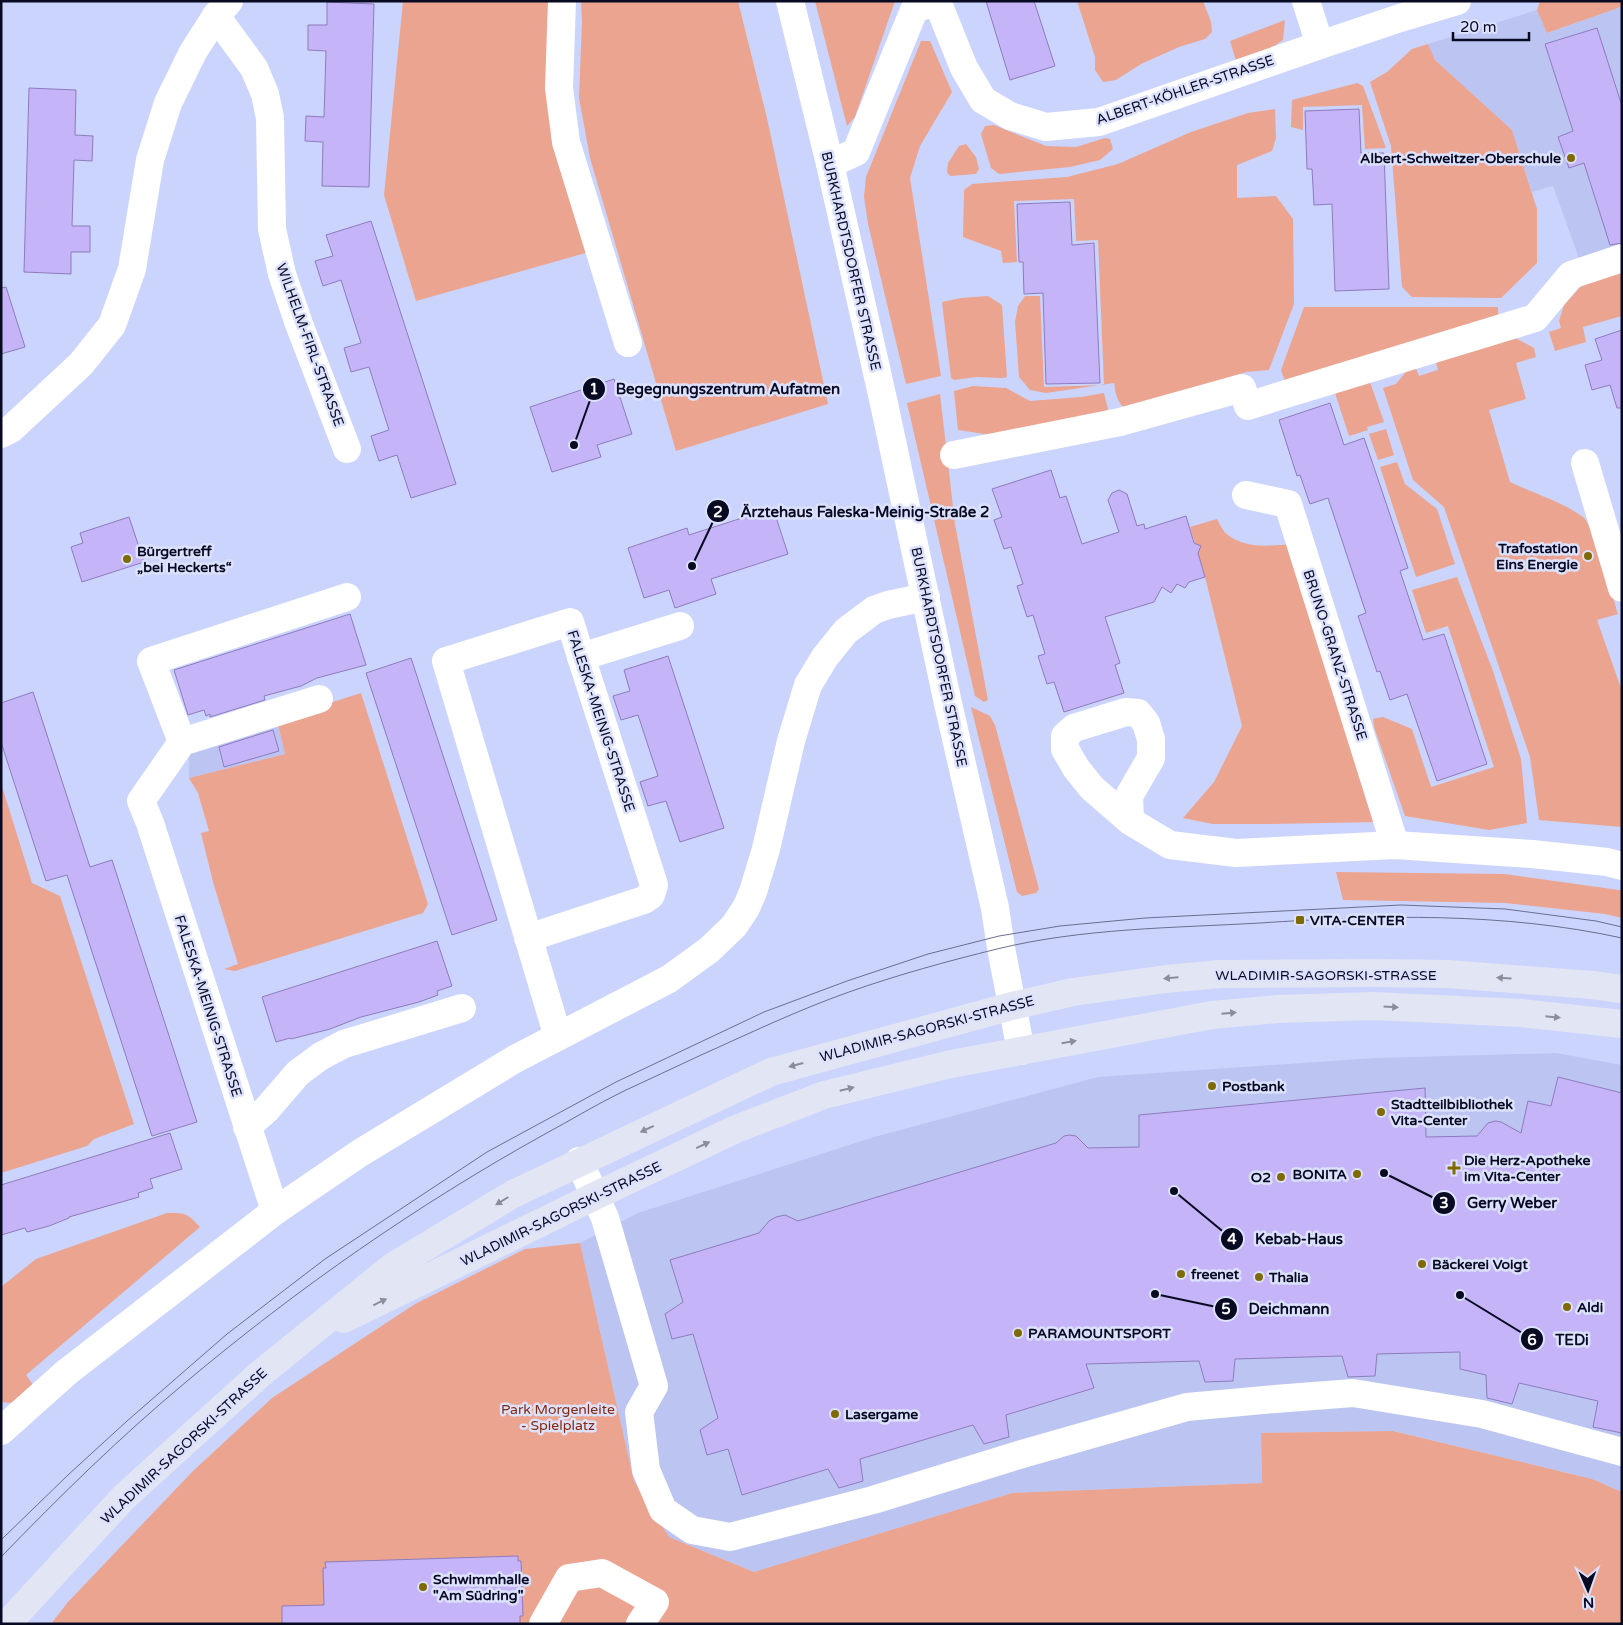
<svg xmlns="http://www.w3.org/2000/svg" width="1623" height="1625" font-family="'Varela Round',sans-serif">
<rect width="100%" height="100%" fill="#cbd4fd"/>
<g fill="#bcc5f1">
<polygon points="1622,5 1622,250 1581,264 1553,186 1532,192 1512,130 1435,60 1428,44 1537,10 1548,33 1618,8"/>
<polygon points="277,720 285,754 189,778 189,748"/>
<polygon points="1556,1053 1622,1065 1622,1492 1592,1479 1394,1431 1261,1433 1262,1483 1012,1493 754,1572 669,1537 634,1481 580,1243 638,1213 874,1137 1098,1077 1375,1058"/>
</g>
<g fill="#eba490">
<polygon points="403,1 550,1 589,252 416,301 384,195"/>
<polygon points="581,1 738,1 767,118 828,404 676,451 590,158 579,98 582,22"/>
<polygon points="815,1 895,1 855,117 847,126"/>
<polygon points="1077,1 1203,1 1211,22 1212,32 1205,39 1179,47 1141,64 1116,80 1103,82 1095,70 1095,57"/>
<polygon points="1540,1 1622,1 1622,5 1618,8 1547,33 1537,10"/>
<polygon points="1285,20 1283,40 1268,50 1236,61 1230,41"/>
<polygon points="921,41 930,41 952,92 920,146 910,178 941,376 906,384 868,224 864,197 866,177"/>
<polygon points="1428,44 1435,60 1512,130 1537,209 1537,263 1501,298 1412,297 1402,287 1391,146 1370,82 1387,72 1412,49"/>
<polygon points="1357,83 1363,86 1386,148 1365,149 1362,105 1303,107 1303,130 1291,127 1292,100"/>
<path d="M1275 109 1276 138 1272 151 1237 165V198L1276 196 1293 219 1294 304 1269 370 1246 372 1128 410C1117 404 1116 395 1114 383L1046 393 1030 390 1019 377 1015 322 1018 306 1025 296H1040L1044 387 1104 385 1098 240 1076 241 1074 199 1014 201 1017 262 1003 263 1001 251 963 237 964 190 972 184 1067 177 1118 164 1191 132 1248 113Z"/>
<polygon points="994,125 1046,146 1076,147 1105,138 1110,139 1113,149 1100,160 1070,167 999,174 991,168 981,134 985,126"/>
<polygon points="966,144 976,157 979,169 976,174 950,176 947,172 948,163 959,146"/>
<polygon points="1622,263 1622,316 1583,327 1586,342 1555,351 1549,332 1561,328 1559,321 1564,305 1594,272"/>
<polygon points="988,296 1002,305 1007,377 1003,378 976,377 954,380 951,378 942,302 961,298"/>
<polygon points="1304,307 1498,307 1498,318 1288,390 1281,370"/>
<path d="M1512 336 1534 348 1536 357 1516 363 1526 399 1489 410 1510 482C1531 492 1565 503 1583 517 1594 525 1613 597 1618 614L1597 620 1622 691V827L1539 820 1530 757 1444 507 1413 480 1383 388 1396 384 1409 368 1415 366 1419 376 1438 370 1435 359Z"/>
<polygon points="1370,382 1384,422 1367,427 1368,430 1349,436 1335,393"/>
<polygon points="973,386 1006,388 1030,401 1081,397 1104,393 1108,409 1097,421 991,435 958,430 954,391"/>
<polygon points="940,394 955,524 988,700 984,702 975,696 907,403"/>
<polygon points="1386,429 1394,455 1378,460 1369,434"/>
<polygon points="1397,462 1405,484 1437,509 1455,564 1416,577 1380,467"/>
<path d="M1217 519C1220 524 1223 532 1228 535 1246 549 1270 546 1291 544L1380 822 1266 824H1213L1183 818 1214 782 1242 726 1205 577 1190 527Z"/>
<polygon points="1457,577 1493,671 1521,759 1527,823 1489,830 1405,816 1374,727 1373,719 1383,717 1412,729 1431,787 1494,767 1448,626 1426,633 1412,590"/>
<polygon points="361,693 428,904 423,913 235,971 224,969 238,964 213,882 201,833 209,831 198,793 189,778 285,754 277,720"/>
<polygon points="971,707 990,716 995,725 1039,889 1036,893 1022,896 1017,892"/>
<polygon points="1,783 32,883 60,896 134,1124 94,1139 87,1146 1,1173"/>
<polygon points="1336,872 1504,874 1619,890 1622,890 1622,918 1605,914 1505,903 1343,900"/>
<path d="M167 1213C186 1213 187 1213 200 1227L26 1375 36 1389C26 1399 16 1405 1 1402V1287L36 1259Z"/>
<polygon points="580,1243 634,1481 669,1537 754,1572 1012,1493 1262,1483 1261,1433 1393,1431 1592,1479 1622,1492 1622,1624 51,1624 68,1602 193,1471 272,1398 415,1304 525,1249"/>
</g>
<g fill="#c5b4f8" stroke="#8d7cbc">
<polygon points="986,1 1034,1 1055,66 1010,80"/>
<polygon points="327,2 374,4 369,187 322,186 323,142 305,141 306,116 324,117 326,51 308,50 308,25 327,25"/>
<polygon points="1597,28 1622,106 1622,243 1610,245 1584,163 1569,168 1558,137 1573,131 1545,44"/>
<polygon points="29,88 76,90 75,135 93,136 92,161 74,160 72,226 90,226 90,252 71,252 71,274 24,272"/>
<polygon points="1359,109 1361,153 1384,153 1389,289 1335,291 1332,204 1314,205 1312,169 1307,169 1305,111"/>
<polygon points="1070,202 1072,245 1094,243 1100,383 1046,384 1043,293 1024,294 1023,262 1019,262 1017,204"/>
<polygon points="371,221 456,484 411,498 397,455 379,461 371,436 389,430 369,367 351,372 344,348 361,343 341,280 323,286 315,261 333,256 326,235"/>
<polygon points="6,287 25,347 1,354 1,288"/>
<polygon points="1622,330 1622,408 1617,408 1610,385 1592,390 1585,365 1602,360 1595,339"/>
<polygon points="614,379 632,434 597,445 601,457 552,472 530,407"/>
<polygon points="1330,403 1344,445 1364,438 1408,568 1400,571 1423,640 1444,634 1487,764 1437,781 1407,694 1390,700 1380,671 1377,672 1358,616 1366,613 1328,498 1310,504 1300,475 1297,476 1279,420"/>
<polygon points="1051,470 1060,498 1066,496 1082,544 1119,532 1108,500 1112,493 1119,490 1127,494 1137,526 1144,524 1145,529 1186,516 1194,543 1201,546 1198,553 1205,577 1189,582 1185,588 1177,584 1171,593 1162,587 1154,602 1105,617 1120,663 1115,665 1124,693 1064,712 1054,682 1047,684 1038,656 1045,654 1033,615 1027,617 1017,586 1023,584 1011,547 1004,549 994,520 1002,517 992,489"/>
<polygon points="773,508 788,554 711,579 716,594 675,608 669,590 644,598 628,548 687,528 689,535"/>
<polygon points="129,517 144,562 82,582 71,547 83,543 80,533"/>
<polygon points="350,614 366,665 317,678 301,686 264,696 265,700 210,717 210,714 206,716 204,710 188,715 174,670"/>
<polygon points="668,656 724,828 680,842 666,801 648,806 640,782 658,776 638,715 621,720 613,696 630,691 624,670"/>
<polygon points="411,658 497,920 452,935 366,673"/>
<polygon points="33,692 90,867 112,860 197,1122 152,1136 67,875 46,881 1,742 1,703"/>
<polygon points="273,730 279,751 224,767 219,747"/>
<polygon points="437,941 452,986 437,991 438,995 419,1002 361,1017 330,1029 291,1039 290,1038 276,1042 262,997"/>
<polygon points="1558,1077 1622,1093 1622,1433 1593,1427 1598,1401 1519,1383 1512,1404 1487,1398 1486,1375 1460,1369 1460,1352 1377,1354 1375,1376 1348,1377 1342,1356 1235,1359 1233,1381 1205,1382 1199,1361 1086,1364 1094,1388 1006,1415 1009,1437 984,1444 973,1425 860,1459 863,1481 839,1488 828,1469 742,1495 728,1449 707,1455 700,1430 718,1418 693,1334 672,1339 665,1314 683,1302 670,1260 759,1233 769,1221 776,1217 785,1215 798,1221 1056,1143 1064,1136 1069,1135 1076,1136 1088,1148 1139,1147 1139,1115 1425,1088 1426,1137 1477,1136 1488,1123 1495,1121 1501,1122 1521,1133 1528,1101 1551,1106"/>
<polygon points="170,1133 182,1169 150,1179 153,1188 138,1193 139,1197 69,1217 69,1218 49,1226 27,1232 25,1228 1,1235 1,1185"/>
<polygon points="518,1556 518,1561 521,1561 523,1616 520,1616 520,1624 282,1624 282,1606 324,1605 323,1568 326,1568 325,1562"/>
</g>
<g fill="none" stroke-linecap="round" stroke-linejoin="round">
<g stroke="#fff" stroke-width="28">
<polyline points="562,1 559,88 566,142 628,343"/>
<polyline points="790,1 830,164 883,399 947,699 995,908 1001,948 1021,1051"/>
<polyline points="937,1 964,68 983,100 1010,116 1046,127 1099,122 1320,45 1400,18 1457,1"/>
<polyline points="1306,1 1320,45"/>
<polyline points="216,16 254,68 265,94 270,118 272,229 282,274 299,324 347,449"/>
<polyline points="830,164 856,152 914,10 934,1"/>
<polyline points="1,434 11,429 81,364 112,325 132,269 150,160 168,103 193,52 216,16 229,1"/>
<polyline points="954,455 1120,422 1242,388 1248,406 1273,398 1535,318 1571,275 1622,258"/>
<polyline points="1585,463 1622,588"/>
<polyline points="1246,495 1288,504 1395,845"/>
<polyline points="581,657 680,626"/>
<polyline points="182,742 151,661 347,597"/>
<polyline points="1130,821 1129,796 1151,758 1151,739 1146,723 1138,713 1126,712 1074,728 1065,736 1065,749 1076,768 1092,788 1130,821 1170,845 1236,853 1395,845 1532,854 1607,862 1622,866"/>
<path d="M528 938 644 900 651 895 654 885 570 622 446 661C484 787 521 912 558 1037"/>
<polyline points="247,1127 266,1110 298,1073 321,1056 344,1044 462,1008"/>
<polyline points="579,1161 605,1218 654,1386 639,1412 646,1470 663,1510 692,1530 730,1537 873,1500 1022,1454 1187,1407 1275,1399 1353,1393 1482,1414 1622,1452"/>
<polyline points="275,1211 150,823 141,801 182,742 319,699"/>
<polyline points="1,1431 67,1372 275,1211 360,1153 515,1059 669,979 709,950 734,926 746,908 753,892 766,849 791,741 808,685 825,657 846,631 874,610 888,605 926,597"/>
<polyline points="543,1624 569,1578 602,1573 655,1602 640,1624"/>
</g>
<g stroke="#e2e5f3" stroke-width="28">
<polyline points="344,1319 595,1196 736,1129 824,1095 951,1064 1212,1015 1278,1009 1374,1006 1521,1013 1622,1024"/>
<polyline points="7,1624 124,1497 259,1375 392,1267 513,1194 771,1072 1012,1006 1073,992 1166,979 1220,974 1373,973 1447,974 1592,985 1622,989"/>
</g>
<g stroke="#696f8f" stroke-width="1">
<polyline points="1,1540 68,1475 127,1421 227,1334 325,1259 487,1152 616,1082 764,1012 847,981 928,954 999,936 1060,926 1145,918 1401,905 1505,909 1596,921 1622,927"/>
<path d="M1 1557C60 1496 121 1436 186 1382 298 1288 417 1205 545 1134 571 1120 597 1104 624 1091 649 1079 674 1068 699 1056 748 1034 798 1010 849 992 897 975 948 961 997 949 1083 928 1173 928 1260 923 1380 915 1503 912 1622 938"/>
</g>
</g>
<defs><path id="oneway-solid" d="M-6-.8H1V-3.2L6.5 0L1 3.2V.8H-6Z" transform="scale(1.25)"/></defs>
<g fill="#8b8d9f">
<use href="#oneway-solid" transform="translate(1171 978) rotate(175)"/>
<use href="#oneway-solid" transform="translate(1504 978) rotate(-176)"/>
<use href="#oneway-solid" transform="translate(1391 1007) rotate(3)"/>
<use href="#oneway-solid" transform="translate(1229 1013) rotate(-5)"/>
<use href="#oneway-solid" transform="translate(1553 1017) rotate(6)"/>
<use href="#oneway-solid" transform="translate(1069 1042) rotate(-10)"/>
<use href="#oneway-solid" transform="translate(796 1065) rotate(165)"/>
<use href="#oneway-solid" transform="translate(847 1089) rotate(-14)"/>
<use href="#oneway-solid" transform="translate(647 1129) rotate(155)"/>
<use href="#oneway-solid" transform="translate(703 1145) rotate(-25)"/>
<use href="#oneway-solid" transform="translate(502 1201) rotate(148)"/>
<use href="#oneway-solid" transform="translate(380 1302) rotate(-26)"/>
</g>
<g fill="#7e6a01" stroke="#dce2fe" stroke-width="2">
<circle cx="1571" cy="158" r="5"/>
<circle cx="1588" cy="556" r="5"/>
<circle cx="127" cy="559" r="5"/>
<rect x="1295" y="915" width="10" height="10" rx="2.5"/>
<circle cx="1212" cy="1086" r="5"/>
<circle cx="1381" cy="1112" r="5"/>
<path d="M1451.5 1160.5h5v5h5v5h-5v5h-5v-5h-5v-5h5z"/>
<circle cx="1357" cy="1174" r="5"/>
<circle cx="1281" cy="1177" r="5"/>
<circle cx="1422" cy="1264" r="5"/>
<circle cx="1181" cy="1274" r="5"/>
<circle cx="1259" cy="1277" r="5"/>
<circle cx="1567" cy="1307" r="5"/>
<circle cx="1018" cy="1333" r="5"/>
<circle cx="835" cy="1414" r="5"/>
<circle cx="423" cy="1587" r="5"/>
</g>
<g text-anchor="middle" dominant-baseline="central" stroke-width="5" stroke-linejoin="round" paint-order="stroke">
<g font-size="14" fill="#080a21" stroke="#dce2fe">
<text transform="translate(1185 90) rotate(-19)">ALBERT-KÖHLER-STRASSE</text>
<text transform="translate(851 261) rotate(77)">BURKHARDTSDORFER STRASSE</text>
<text transform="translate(310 345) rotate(70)">WILHELM-FIRL-STRASSE</text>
<text transform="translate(1335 655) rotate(72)">BRUNO-GRANZ-STRASSE</text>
<text transform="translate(939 657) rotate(78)">BURKHARDTSDORFER STRASSE</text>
<text transform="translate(601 721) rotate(72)">FALESKA-MEINIG-STRASSE</text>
<text x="1326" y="975">WLADIMIR-SAGORSKI-STRASSE</text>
<text transform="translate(208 1006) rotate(72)">FALESKA-MEINIG-STRASSE</text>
<text transform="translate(927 1029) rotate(-15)">WLADIMIR-SAGORSKI-STRASSE</text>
<text transform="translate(561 1214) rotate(-26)">WLADIMIR-SAGORSKI-STRASSE</text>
<text transform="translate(184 1446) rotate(-43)">WLADIMIR-SAGORSKI-STRASSE</text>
</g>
<g font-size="14" font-weight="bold" fill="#080a21" stroke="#dce2fe" text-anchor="start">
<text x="1561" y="158" text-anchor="end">Albert-Schweitzer-Oberschule</text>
<text x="1578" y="548" text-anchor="end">Trafostation<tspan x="1578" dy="16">Eins Energie</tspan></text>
<text x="137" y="551">Bürgertreff<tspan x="137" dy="16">„bei Heckerts“</tspan></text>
<text x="1310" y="920">VITA-CENTER</text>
<text x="1222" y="1086">Postbank</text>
<text x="1391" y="1104">Stadtteilbibliothek<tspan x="1391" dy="16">Vita-Center</tspan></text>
<text x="1464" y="1160">Die Herz-Apotheke<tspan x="1464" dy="16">im Vita-Center</tspan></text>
<text x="1347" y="1174" text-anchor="end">BONITA</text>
<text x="1271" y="1177" text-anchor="end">O2</text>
<text x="1432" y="1264">Bäckerei Voigt</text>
<text x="1191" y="1274">freenet</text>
<text x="1269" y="1277">Thalia</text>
<text x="1577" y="1307">Aldi</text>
<text x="1028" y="1333">PARAMOUNTSPORT</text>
<text x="845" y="1414">Lasergame</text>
<text x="433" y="1579">Schwimmhalle<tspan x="433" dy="16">"Am Südring"</tspan></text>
</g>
<g font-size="14" fill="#832a10" stroke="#dce2fe">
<text x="558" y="1409">Park Morgenleite<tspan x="558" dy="16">- Spielplatz</tspan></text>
</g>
</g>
<path fill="none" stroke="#080a21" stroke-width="2" d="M574 445L594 389M692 566L718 511M1384 1173L1444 1203M1174 1191L1232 1239M1155 1294L1226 1309M1460 1295L1532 1339"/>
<g fill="#080a21" stroke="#dce2fe" stroke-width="2">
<circle cx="574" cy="445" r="5"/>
<circle cx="692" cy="566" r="5"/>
<circle cx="1384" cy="1173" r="5"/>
<circle cx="1174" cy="1191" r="5"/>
<circle cx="1155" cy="1294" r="5"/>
<circle cx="1460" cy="1295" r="5"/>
<circle cx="594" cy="389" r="12"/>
<circle cx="718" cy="511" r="12"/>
<circle cx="1444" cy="1203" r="12"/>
<circle cx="1232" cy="1239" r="12"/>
<circle cx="1226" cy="1309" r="12"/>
<circle cx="1532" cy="1339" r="12"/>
</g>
<g font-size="15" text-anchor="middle" font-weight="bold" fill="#fff">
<text x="594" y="394">1</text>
<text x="718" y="517">2</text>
<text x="1444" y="1208">3</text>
<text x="1232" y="1244">4</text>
<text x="1226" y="1314">5</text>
<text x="1532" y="1345">6</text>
</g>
<g font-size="15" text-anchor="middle" font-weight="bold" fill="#080a21" stroke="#dce2fe" stroke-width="5" stroke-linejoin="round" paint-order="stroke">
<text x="728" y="394">Begegnungszentrum Aufatmen</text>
<text x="865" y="517">Ärztehaus Faleska-Meinig-Straße 2</text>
<text x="1512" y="1208">Gerry Weber</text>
<text x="1299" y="1244">Kebab-Haus</text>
<text x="1289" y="1314">Deichmann</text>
<text x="1572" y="1345">TEDi</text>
</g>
<rect width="1623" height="1625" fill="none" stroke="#080a21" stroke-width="5"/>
<g transform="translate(1588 1590) rotate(178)" stroke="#dce2fe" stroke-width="4" paint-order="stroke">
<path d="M0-4L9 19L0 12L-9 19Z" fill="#080a21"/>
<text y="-8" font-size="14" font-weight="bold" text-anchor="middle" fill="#080a21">N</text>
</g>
<path d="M1453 32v8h76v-8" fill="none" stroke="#080a21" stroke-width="2.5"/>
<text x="1460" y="32" font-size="15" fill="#080a21" stroke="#dce2fe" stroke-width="4" paint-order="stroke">20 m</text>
</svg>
